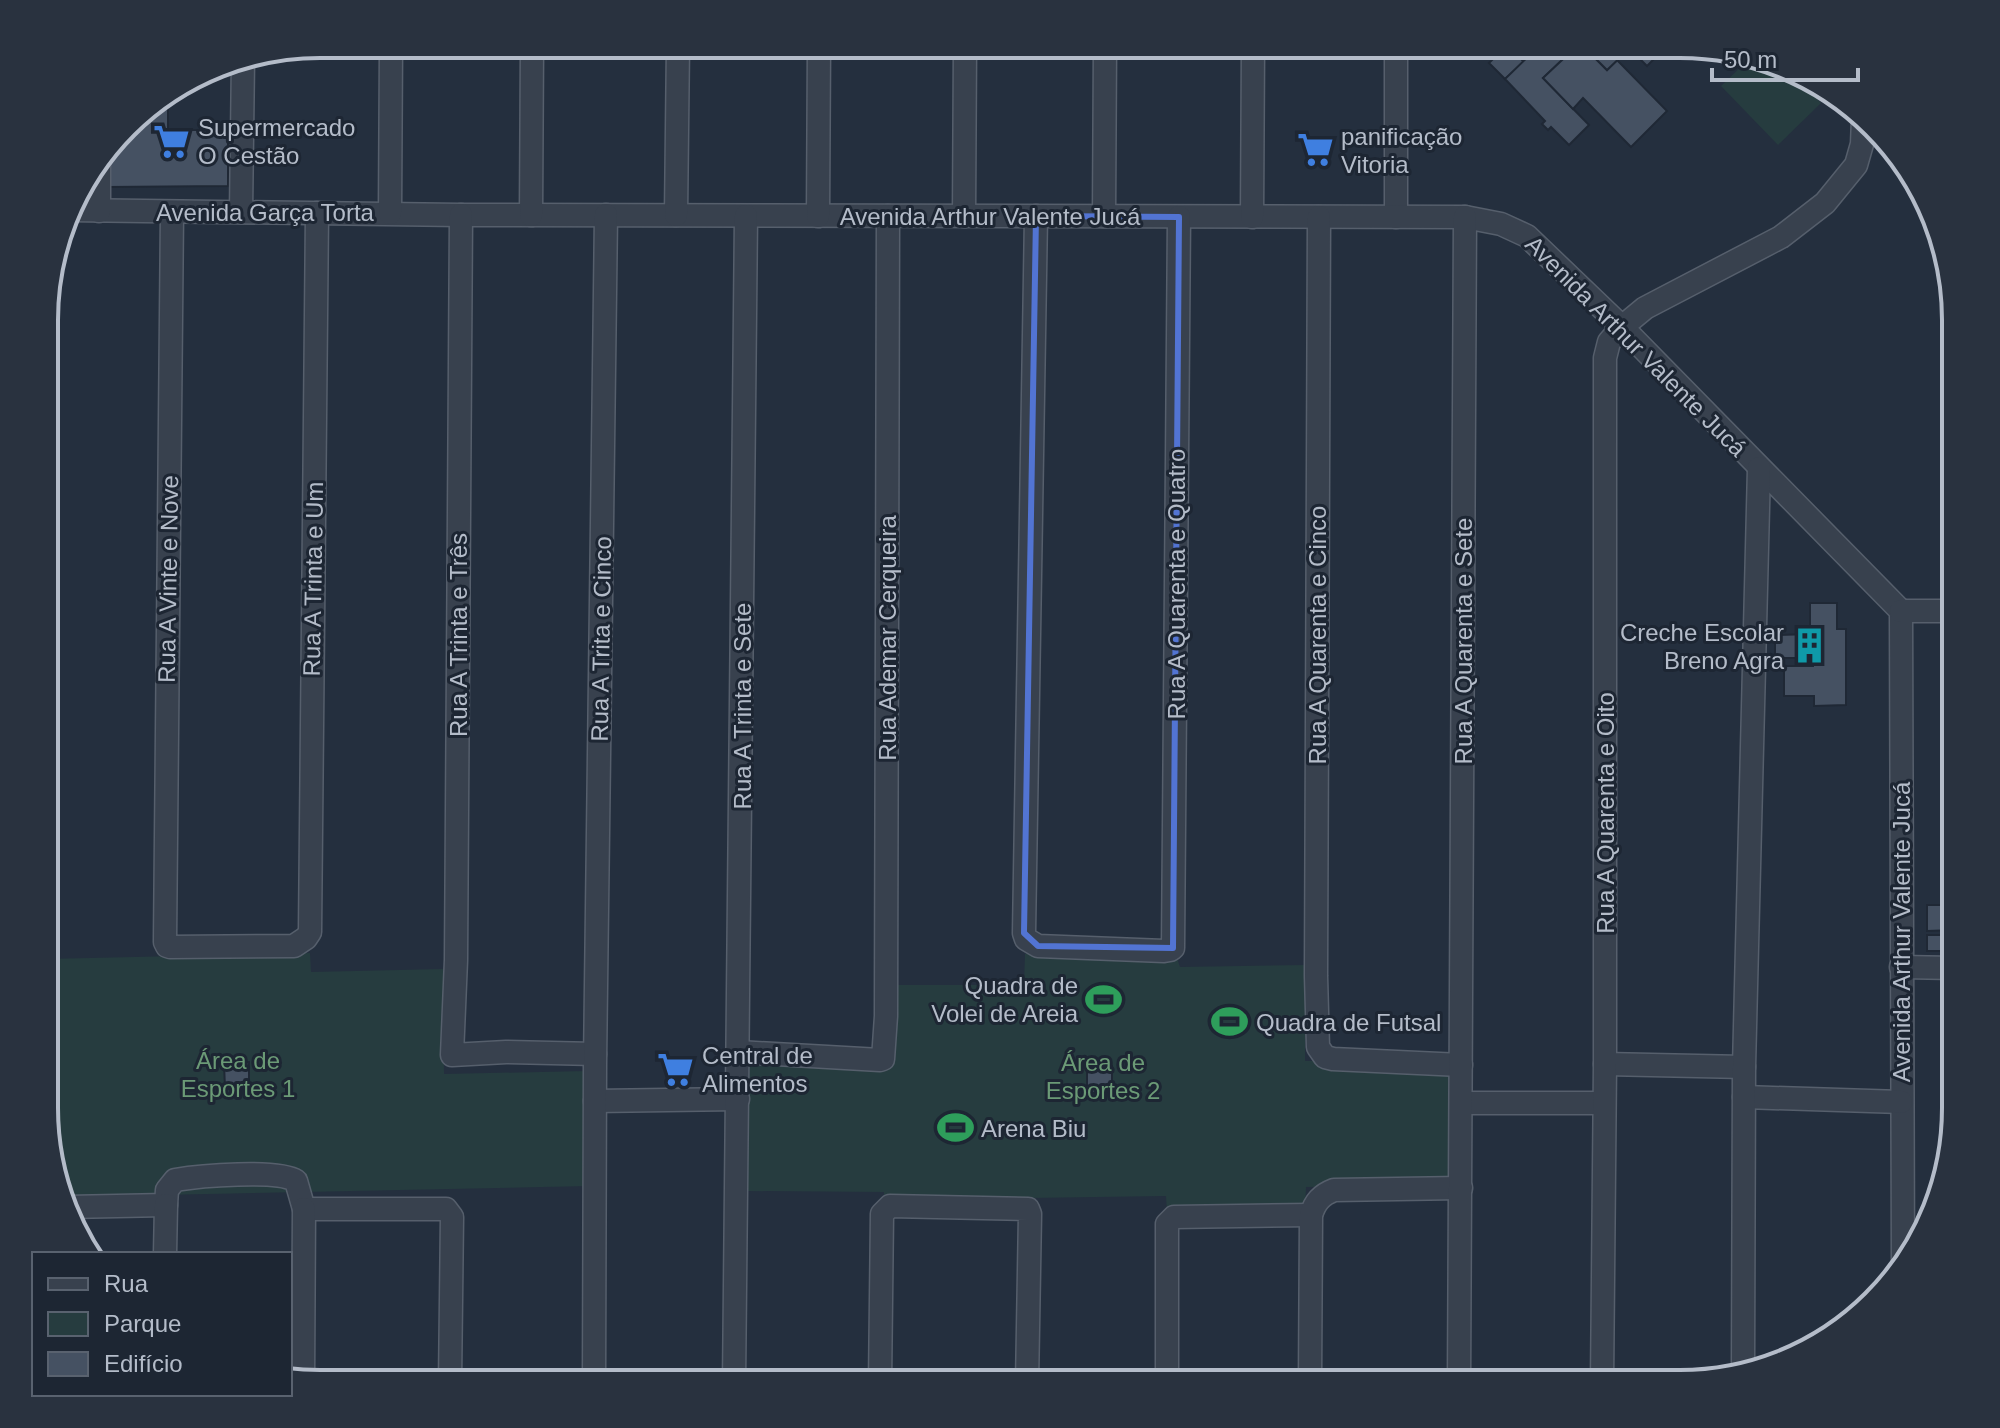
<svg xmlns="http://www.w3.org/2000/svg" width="2000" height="1428" font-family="Helvetica,sans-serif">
<rect width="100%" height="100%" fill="#242f3e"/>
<g fill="#263c3f">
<polygon points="1751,57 1783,64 1821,103 1778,145 1721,86"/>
<polygon points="310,953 311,972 443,969 444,1074 587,1071 589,1186 64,1197 46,1143 46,959"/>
<polygon points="1025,954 1176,955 1180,967 1305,965 1305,1061 1456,1059 1457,1185 1306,1187 1305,1210 1167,1212 1166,1196 1028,1198 1023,1210 884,1210 884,1192 746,1191 747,1066 890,1066 891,985 1024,985"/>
</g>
<g fill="#455162" stroke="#1f2835" stroke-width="2">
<polygon points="1510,44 1541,45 1525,60"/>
<polygon points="1507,45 1524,62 1505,79 1489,63"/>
<polygon points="1540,45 1547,45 1562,60 1543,78 1589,125 1569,145 1551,127 1548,130 1542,124 1545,121 1505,79"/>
<polygon points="1578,45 1582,45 1607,70 1617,60 1667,111 1631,147 1583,98 1573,109 1543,78"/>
<polygon points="1582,45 1621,45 1627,51 1607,70"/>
<polygon points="1631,45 1668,45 1647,66 1628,47"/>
<polygon points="168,94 168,130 228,130 228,186 107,187 107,153 138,113"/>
<polygon points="1810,603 1837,603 1837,629 1846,629 1846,705 1814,706 1814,696 1784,696 1784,666 1813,666 1813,658 1775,658 1775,635 1810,634"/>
<polygon points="1927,905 1955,905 1955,930 1927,931"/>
<rect x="1927" y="935" width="28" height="16"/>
<polygon points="249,1062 249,1088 225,1089 224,1063"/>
<polygon points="1112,1066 1112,1092 1087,1093 1087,1067"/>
<polygon points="1935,1213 1920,1240 1919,1214"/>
</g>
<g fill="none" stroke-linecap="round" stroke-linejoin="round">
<defs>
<g id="minor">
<polyline points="1396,44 1396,217"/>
<polyline points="69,210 461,215 1465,217 1501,224 1527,236 1622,327 1901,611 1903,1269"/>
<polyline points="99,211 99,163"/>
<polyline points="172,212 165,942 167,946 170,947 294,946 306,938 310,932 317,213"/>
<polyline points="241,212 243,59"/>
<polyline points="390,213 391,44"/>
<polyline points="461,215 456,960 452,1055 506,1052 595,1054"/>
<polyline points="531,215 532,44"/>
<polyline points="676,215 678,44"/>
<polyline points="818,216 819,44"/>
<polyline points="964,216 965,44"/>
<polyline points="1036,216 1024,933 1026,939 1038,946 1164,951 1170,950 1173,948 1179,217"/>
<polyline points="1104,216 1105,44"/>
<polyline points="1252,217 1253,44"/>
<polyline points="1319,217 1316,976 1318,1047 1325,1057 1333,1059 1461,1065"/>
<polyline points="1901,611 1955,611"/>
<polyline points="1901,967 1955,968"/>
<polyline points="739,1052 880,1060 883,1059 886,1016 888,216"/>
<polyline points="1605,1064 1744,1067"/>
<polyline points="1744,1097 1901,1102"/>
<polyline points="595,1101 738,1099"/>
<polyline points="1461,1103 1604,1103"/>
<path d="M68 1207 166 1205 167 1190 175 1180C199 1176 278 1169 296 1181L304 1209H446L452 1217 450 1383"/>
<polyline points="165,1254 166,1205"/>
<polyline points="1743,1369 1744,1067 1759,468"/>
<polyline points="303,1383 304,1209"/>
<polyline points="594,1384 595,1064 606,215"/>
<polyline points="734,1384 746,216"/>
<polyline points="880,1384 882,1214 890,1206 1028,1209 1030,1214 1027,1384"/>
<polyline points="1167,1384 1167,1224 1174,1217 1311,1215"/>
<path d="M1310 1384 1311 1215C1315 1202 1321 1195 1334 1190L1461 1188"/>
<polyline points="1459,1384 1465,217"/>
<polyline points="1602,1384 1605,1064 1605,358 1609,342 1622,327 1645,308 1781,237 1825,203 1856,165 1862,144 1863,119"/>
</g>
</defs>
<use href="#minor" stroke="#565f6c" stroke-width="25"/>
<use href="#minor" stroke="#38414e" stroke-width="22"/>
</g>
<path fill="none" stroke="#5274d3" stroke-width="6" stroke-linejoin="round" d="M1036 216 1179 217 1173 948 1038 946 1024 933Z"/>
<defs>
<symbol id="supermarket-bare" viewBox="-9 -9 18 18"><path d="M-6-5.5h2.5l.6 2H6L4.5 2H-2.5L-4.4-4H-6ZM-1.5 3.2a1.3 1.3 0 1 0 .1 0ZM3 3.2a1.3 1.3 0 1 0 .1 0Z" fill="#3f7fe0" stroke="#1d2633" stroke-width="2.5" paint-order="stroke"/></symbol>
<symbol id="building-bare" viewBox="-9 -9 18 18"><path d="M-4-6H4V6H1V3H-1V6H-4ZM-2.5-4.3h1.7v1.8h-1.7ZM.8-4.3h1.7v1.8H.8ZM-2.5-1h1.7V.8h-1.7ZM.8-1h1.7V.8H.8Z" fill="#0f9aa8" stroke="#1d2633" stroke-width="2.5" paint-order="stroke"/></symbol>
<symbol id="stadium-bare" viewBox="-9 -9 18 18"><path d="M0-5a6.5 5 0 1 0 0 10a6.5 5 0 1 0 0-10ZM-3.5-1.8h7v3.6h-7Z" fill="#2e9e5b" stroke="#1d2633" stroke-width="2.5" paint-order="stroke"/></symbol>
</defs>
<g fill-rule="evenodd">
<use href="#supermarket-bare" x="146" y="116" width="51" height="51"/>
<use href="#supermarket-bare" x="1290" y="124" width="51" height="51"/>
<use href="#building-bare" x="1784" y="620" width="51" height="51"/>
<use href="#stadium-bare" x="1078" y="974" width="51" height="51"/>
<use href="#stadium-bare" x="1204" y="996" width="51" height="51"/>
<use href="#supermarket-bare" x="650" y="1044" width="51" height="51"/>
<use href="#stadium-bare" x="930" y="1102" width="51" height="51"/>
</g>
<g text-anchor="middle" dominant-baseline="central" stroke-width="6" stroke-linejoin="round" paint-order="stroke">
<g font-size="24" fill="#b4bcc9" stroke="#1d2633" text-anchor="start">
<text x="198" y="127">Supermercado<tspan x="198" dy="28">O Cestão</tspan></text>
<text x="1341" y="136">panificação<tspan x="1341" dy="28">Vitoria</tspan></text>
<text x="1784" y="632" text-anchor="end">Creche Escolar<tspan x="1784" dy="28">Breno Agra</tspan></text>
<text x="1078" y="985" text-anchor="end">Quadra de<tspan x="1078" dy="28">Volei de Areia</tspan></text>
<text x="1256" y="1022">Quadra de Futsal</text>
<text x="702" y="1055">Central de<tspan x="702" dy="28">Alimentos</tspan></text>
<text x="981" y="1128">Arena Biu</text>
</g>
<g font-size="24" fill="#b4bcc9" stroke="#1d2633">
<text x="265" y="212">Avenida Garça Torta</text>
<text x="990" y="216">Avenida Arthur Valente Jucá</text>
<text transform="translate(1636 346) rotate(45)">Avenida Arthur Valente Jucá</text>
<text transform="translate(168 579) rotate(-89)">Rua A Vinte e Nove</text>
<text transform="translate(313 579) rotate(-89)">Rua A Trinta e Um</text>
<text transform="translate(1176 584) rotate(-90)">Rua A Quarenta e Quatro</text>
<text transform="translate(458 635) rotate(-90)">Rua A Trinta e Três</text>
<text transform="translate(1317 635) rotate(-90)">Rua A Quarenta e Cinco</text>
<text transform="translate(887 638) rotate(-90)">Rua Ademar Cerqueira</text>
<text transform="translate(601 639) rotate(-89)">Rua A Trita e Cinco</text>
<text transform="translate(1463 641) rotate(-90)">Rua A Quarenta e Sete</text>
<text transform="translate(742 706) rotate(-90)">Rua A Trinta e Sete</text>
<text transform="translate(1605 813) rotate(-90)">Rua A Quarenta e Oito</text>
<text transform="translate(1901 932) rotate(-90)">Avenida Arthur Valente Jucá</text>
</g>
<g font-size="24" fill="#6b9a76" stroke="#1d2633">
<text x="238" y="1060">Área de<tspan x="238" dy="28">Esportes 1</tspan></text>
<text x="1103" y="1062">Área de<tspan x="1103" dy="28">Esportes 2</tspan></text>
</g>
</g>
<path d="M0 0H2000V1428H0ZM320 58H1680A262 262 0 0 1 1942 320V1108A262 262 0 0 1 1680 1370H320A262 262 0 0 1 58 1108V320A262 262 0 0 1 320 58Z" fill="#29323f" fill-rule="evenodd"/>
<path fill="none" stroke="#b4bcc9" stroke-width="4" d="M320 58H1680A262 262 0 0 1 1942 320V1108A262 262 0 0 1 1680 1370H320A262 262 0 0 1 58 1108V320A262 262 0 0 1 320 58Z"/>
<rect x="32" y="1252" width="260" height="144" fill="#1d2633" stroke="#59626f" stroke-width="2"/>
<rect x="48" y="1278" width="40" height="12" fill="#38414e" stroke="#59626f" stroke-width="2"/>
<text x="104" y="1292" font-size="24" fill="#b4bcc9">Rua</text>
<rect x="48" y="1312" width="40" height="24" fill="#263c3f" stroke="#59626f" stroke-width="2"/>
<text x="104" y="1332" font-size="24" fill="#b4bcc9">Parque</text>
<rect x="48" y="1352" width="40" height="24" fill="#455162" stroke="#59626f" stroke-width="2"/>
<text x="104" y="1372" font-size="24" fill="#b4bcc9">Edifício</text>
<path d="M1712 68v12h146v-12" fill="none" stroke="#b4bcc9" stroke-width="4"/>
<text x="1724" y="68" font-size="24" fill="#b4bcc9" stroke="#1d2633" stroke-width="6" paint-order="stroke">50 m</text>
</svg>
